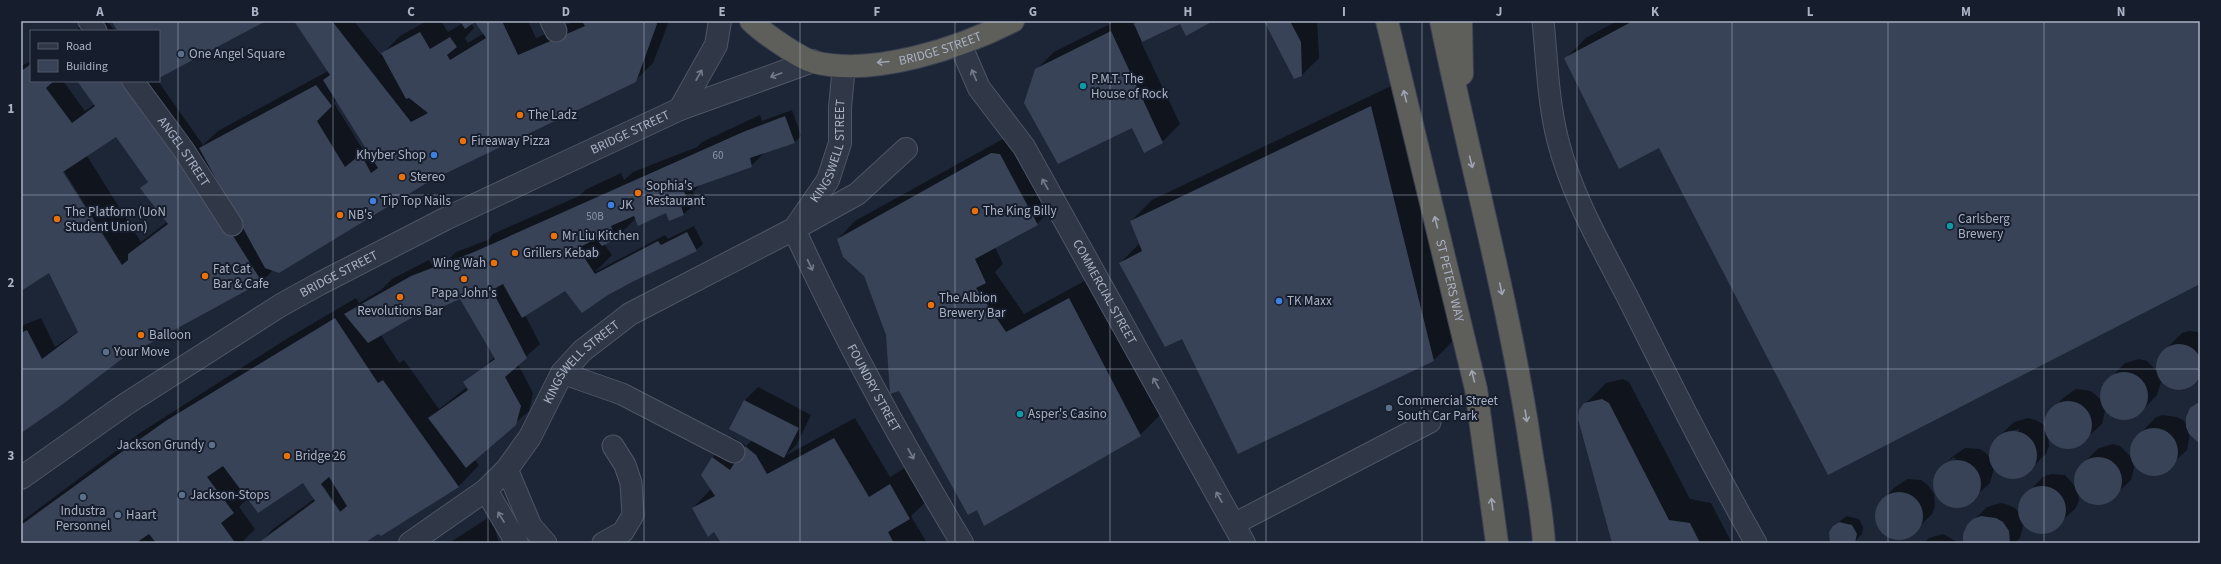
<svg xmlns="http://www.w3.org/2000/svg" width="2221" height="564" font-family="'Source Sans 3',sans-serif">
<rect width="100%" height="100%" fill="#1d2637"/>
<g fill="#0007" fill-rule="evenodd">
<polygon points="89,21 106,21 116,31 92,31"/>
<path d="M295 21H354L381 55 400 36 427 21H441L448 32 463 23 462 21H475L471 23 474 28 465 38 468 43 484 33 475 21H528L536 38 575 21H669L653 63 635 81 430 181 273 270 262 281 122 357 21 432V326L41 318 55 347 79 331 50 271 21 290V66L31 61V81H63L85 111 95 104 78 81H158L203 145 218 131 328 71ZM338 99 366 147 363 150 334 103ZM117 135 149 181 142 188 167 222 141 242 87 156ZM62 171H64L112 248 111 249Z"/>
<polygon points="1116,21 1132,21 1134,26 1139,21 1211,21 1180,23 1141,42 1180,124 1162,142 1133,127 1036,70 1054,52"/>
<polygon points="1265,21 1317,21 1319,58 1302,75"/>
<polygon points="1617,21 2200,21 2200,283 1660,147 1566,58 1586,38"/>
<polygon points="83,25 89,31 75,31"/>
<polygon points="1391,86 1454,340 1434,360 1183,338 1120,263 1140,243 1131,221 1152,200"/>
<path d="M792 110 801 136 795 142 765 152 751 166 700 185 693 192 697 201 684 214 666 212 636 218 616 238 604 244 612 255 595 272 665 235 668 239 694 226 703 244 696 250 565 290 525 315 540 344 518 364 533 393 529 411 474 459 479 465 459 486 381 535 379 532 363 543H260L273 529 314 499 304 482 248 498 239 507 255 529 241 543H236L218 519 217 520 234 543H21V522L140 433 288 338 356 298 359 303 381 290 392 279 429 260 432 265 449 259 456 252 488 240 493 234 579 196 585 190 621 173 624 180 633 172 697 147 702 142 760 115 762 121ZM461 297 495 357 464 383 467 387 439 409 404 360 399 363 381 335 428 308ZM323 486 341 512 340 514 322 487Z"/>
<polygon points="1010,135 1055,206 1037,224 995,247 1003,264 995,272 1024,314 1090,278 1161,414 1140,435 978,508 887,335 864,276 838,239 855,221"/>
<path d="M2189 331 2200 332V379L2187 389 2179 390 2166 385 2160 375 2161 382 2157 395 2139 414 2123 419 2110 414 2104 405 2105 411 2102 424 2075 448 2060 447 2048 436 2049 446 2046 454 2032 467 2019 477 2004 476 1994 468 1990 483 1964 506 1956 507 1942 502 1936 495 1934 479 1938 470 1952 457 1965 448 1980 449 1987 454 1992 462 1991 449 1994 441 2014 422 2028 418 2035 420 2043 424 2046 430V420L2050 412 2063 398 2076 389 2091 391 2101 400 2102 391 2106 382 2125 363 2139 359 2147 361 2158 372V362L2162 353 2182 333ZM2019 429V431L2003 435V433ZM1954 457 1956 459 1947 464V462Z"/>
<polygon points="1623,379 1629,382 1690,499 1711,503 1732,543 1613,543 1585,404 1606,383"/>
<polygon points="758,387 811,415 797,444 785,456 855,418 890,477 911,464 930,498 911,516 927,543 722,543 715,530 693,508 711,489 712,458 733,437 746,446 752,440 730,429 745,400"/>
<polygon points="2200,400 2200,442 2190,434 2187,450 2161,474 2153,475 2139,470 2133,460 2134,467 2131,480 2117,493 2104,503 2096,504 2083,499 2078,489 2079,501 2075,509 2049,532 2041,534 2028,528 2022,520 2023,526 2020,538 2015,543 1965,543 1968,526 1987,507 2001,503 2009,505 2016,509 2020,514 2020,505 2024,497 2043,477 2051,474 2065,475 2075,486 2076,476 2079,467 2099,448 2113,444 2120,446 2131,457 2131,446 2136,438 2155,418 2162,415 2177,417 2184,421 2189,430 2191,408"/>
<polygon points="1907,479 1921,480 1928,485 1934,494 1935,506 1932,514 1918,528 1905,538 1897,539 1884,533 1876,520 1876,510 1880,502 1894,488"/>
<polygon points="491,516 499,543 449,543"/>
<polygon points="1847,516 1859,519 1863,527 1862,534 1853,543 1832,543 1833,526"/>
<polygon points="1943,534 1959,543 1924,543 1929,538"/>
</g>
<g fill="#384358" fill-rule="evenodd">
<polygon points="111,21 266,21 159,78 159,31 118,31"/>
<polygon points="294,21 332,21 411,122 428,113 409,98 406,99 381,53 420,32 430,49 450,37 457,47 447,55 450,60 486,38 475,22 465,29 460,21 502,21 518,55 585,26 582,21 656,21 657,24 636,82 430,181 279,273 265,268 199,148 316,85 332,106 317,121 345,167 361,154 371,173 378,168 323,80 330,75"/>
<polygon points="1138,21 1213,21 1186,36 1180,24 1142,42 1134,24"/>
<polygon points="1264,21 1290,21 1301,42 1302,76 1294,79"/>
<polygon points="1633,21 2200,21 2200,284 1828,475 1659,148 1619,169 1564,58"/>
<polygon points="1111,31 1163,143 1144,153 1132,128 1058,164 1024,103 1035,69"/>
<path d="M31 64V81H54L46 88 72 123 95 106 77 81H129L208 196 262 282 123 358 63 404 21 433V333L27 330 42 359 78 332 49 273 21 291V71ZM116 137 148 182 140 188 168 224 128 254V260L122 265 63 172Z"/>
<polygon points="1371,106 1434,361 1238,454 1182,339 1165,347 1119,263 1142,251 1130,221"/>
<polygon points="785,116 795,143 750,158 752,167 684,191 687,199 680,203 684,215 669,221 666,213 638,226 634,216 611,226 616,239 602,246 596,239 578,248 595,274 658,241 661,245 687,232 697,251 632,282 608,295 582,313 565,291 522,318 503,284 492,290 527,358 505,377 521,406 516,425 466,468 428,418 468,390 463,382 495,359 460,299 442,307 427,309 368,343 344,314 411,276 474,252 743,132"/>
<polygon points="991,153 1000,154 1038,225 975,259 986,283 976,288 1006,332 1069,298 1141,436 984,526 977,510 968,515 899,391 890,394 886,335 864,276 843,257 837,239"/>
<path d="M335 318 378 383 383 380 459 487 381 536 378 534 365 543H258L315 501 303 483 258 513 223 466 207 477 234 513 221 523 235 543H156L149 534 136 543H21V525L116 456 167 420ZM329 477 347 506 340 512 321 484Z"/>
<circle cx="2179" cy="367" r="23"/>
<circle cx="2124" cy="396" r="24"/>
<polygon points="1602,399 1609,403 1669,520 1690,523 1700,543 1612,543 1578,419 1579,410 1584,403"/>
<polygon points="744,400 799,428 784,458 729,429"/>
<polygon points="2200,401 2200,444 2189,434 2186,427 2186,417 2190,408"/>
<circle cx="2068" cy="425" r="24"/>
<circle cx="2154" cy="452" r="24"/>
<circle cx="2013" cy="455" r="24"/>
<polygon points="834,438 869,497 890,484 910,519 888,532 894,543 721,543 714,532 708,537 692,508 715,496 701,475 712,457 730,470 745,446 756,455 767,474"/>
<circle cx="2098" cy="481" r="24"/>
<circle cx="1957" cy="484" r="24"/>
<circle cx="2042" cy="510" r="24"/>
<circle cx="1899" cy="516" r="24"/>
<polygon points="1981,516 1996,518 2003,522 2009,531 2010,543 1963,543 1963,534 1967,525 1973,519"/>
<polygon points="1839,522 1852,525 1857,534 1855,543 1830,543 1829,532 1833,526"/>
</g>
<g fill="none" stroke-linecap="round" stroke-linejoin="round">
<defs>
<g id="service">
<polyline points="89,21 96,31"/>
<polyline points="551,21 556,31"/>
<path d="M1543 21C1547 60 1548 102 1558 141 1573 199 1602 247 1629 300 1670 382 1711 464 1756 543"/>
<path id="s1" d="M133 81 183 149 232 225"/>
<polyline points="562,373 622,394 734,452"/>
<polyline points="507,469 531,526 546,543"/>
<polyline points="1234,524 1430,422"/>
<polyline points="603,543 623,532 633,515 631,483 625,465 613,446"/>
</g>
<g id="minor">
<path id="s2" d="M960 44 979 88 1024 147 1244 543"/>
<polyline points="680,109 716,45 720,21"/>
<path id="s3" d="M797 225 828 180 840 143V107L844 66"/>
<path id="s4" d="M794 229C843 337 901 441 962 543"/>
<path id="s5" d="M21 478 126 404 281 305 319 284 445 219 680 109 813 61"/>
<polyline points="486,490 517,543"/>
<path id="s6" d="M410 543 486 490 507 469 530 437 562 373 582 351 630 314 794 229 857 194 906 149"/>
</g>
<g id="trunk">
<path id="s7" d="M751 21C762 32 799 58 814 62 873 77 960 48 1013 21"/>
<path id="s8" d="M1387 21 1476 389 1497 543"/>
<path d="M1441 21C1470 164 1510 305 1531 450 1536 481 1542 512 1544 543"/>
<polyline points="1461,21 1462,74"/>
</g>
</defs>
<use href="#service" stroke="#4e5566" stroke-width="23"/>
<use href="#minor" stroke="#4e5566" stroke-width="24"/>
<use href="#trunk" stroke="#3b4252" stroke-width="24"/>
<use href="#service" stroke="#303848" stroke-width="21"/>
<use href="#minor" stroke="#303848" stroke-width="22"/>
<use href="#trunk" stroke="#5e5e5a" stroke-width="22"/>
</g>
<defs><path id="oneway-shaft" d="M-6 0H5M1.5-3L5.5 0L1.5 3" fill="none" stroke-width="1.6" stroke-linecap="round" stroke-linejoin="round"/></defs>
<g stroke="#9fa5b5">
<use href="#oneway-shaft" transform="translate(883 62) rotate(175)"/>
<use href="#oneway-shaft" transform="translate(1405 96) rotate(-104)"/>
<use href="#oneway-shaft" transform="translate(1471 162) rotate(76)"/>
<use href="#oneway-shaft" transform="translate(1436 222) rotate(-104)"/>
<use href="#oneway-shaft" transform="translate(1501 289) rotate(78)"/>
<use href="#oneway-shaft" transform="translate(1473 376) rotate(-104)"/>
<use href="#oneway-shaft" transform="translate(1526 416) rotate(81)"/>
<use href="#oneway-shaft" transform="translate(1492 504) rotate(-98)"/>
</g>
<g stroke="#737b8d">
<use href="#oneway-shaft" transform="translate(699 75) rotate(-61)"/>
<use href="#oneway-shaft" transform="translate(776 75) rotate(160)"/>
<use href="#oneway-shaft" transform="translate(974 75) rotate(-113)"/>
<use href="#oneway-shaft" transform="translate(1045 184) rotate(-119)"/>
<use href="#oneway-shaft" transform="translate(810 265) rotate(65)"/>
<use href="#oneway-shaft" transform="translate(1156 383) rotate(-119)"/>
<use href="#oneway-shaft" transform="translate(911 454) rotate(61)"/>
<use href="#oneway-shaft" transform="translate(1219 497) rotate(-119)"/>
<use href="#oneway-shaft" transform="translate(501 517) rotate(-121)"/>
</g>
<path fill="none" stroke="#aab2c5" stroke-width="1" stroke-opacity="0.55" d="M178 21V543M333 21V543M488 21V543M644 21V543M800 21V543M955 21V543M1110 21V543M1266 21V543M1422 21V543M1577 21V543M1732 21V543M1888 21V543M2044 21V543M21 195H2200M21 369H2200"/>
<g fill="#5c6f8a" stroke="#161d2c" stroke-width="1.5">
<circle cx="181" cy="54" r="4"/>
<circle cx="106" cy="352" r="4"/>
<circle cx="1389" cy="408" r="4"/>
<circle cx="212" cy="445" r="4"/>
<circle cx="182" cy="495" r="4"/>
<circle cx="83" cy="497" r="4"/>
<circle cx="118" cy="515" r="4"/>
</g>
<g fill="#0f9aa8" stroke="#161d2c" stroke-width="1.5">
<circle cx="1083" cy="86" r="4"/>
<circle cx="1950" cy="226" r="4"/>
<circle cx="1020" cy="414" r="4"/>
</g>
<g fill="#e8710a" stroke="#161d2c" stroke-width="1.5">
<circle cx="520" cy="115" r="4"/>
<circle cx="463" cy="141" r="4"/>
<circle cx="402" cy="177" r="4"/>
<circle cx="638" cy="193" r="4"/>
<circle cx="975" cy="211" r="4"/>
<circle cx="340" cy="215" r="4"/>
<circle cx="57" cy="219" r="4"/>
<circle cx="554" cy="236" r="4"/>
<circle cx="515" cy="253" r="4"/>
<circle cx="494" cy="263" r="4"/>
<circle cx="205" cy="276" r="4"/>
<circle cx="464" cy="279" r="4"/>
<circle cx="400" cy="297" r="4"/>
<circle cx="931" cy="305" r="4"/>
<circle cx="141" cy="335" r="4"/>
<circle cx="287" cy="456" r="4"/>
</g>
<g fill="#3f7fe0" stroke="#161d2c" stroke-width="1.5">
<circle cx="434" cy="155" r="4"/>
<circle cx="373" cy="201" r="4"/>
<circle cx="611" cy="205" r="4"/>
<circle cx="1279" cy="301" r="4"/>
</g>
<g text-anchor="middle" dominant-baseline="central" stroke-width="4" stroke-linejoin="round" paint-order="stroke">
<g font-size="11" fill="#8e96aa">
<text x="718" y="155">60</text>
<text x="595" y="216">50B</text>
</g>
<g font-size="13" fill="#aab2c5" stroke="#161d2c">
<text stroke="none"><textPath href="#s7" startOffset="204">BRIDGE STREET</textPath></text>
<text stroke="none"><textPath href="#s5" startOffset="702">BRIDGE STREET</textPath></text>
<text stroke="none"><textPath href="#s3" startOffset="83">KINGSWELL STREET</textPath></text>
<text stroke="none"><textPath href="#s1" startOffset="87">ANGEL STREET</textPath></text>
<text stroke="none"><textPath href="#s5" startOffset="378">BRIDGE STREET</textPath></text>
<text stroke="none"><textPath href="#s8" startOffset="267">ST PETERS WAY</textPath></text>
<text stroke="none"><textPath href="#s2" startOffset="288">COMMERCIAL STREET</textPath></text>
<text stroke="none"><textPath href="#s6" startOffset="254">KINGSWELL STREET</textPath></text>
<text stroke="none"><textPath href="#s4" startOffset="178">FOUNDRY STREET</textPath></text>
</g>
<g font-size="13" fill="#aab2c5" stroke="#161d2c" text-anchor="start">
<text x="189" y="54">One Angel Square</text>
<text x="1091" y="79">P.M.T. The<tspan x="1091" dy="15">House of Rock</tspan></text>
<text x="528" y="115">The Ladz</text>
<text x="471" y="141">Fireaway Pizza</text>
<text x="426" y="155" text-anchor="end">Khyber Shop</text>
<text x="410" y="177">Stereo</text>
<text x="646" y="186">Sophia's<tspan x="646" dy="15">Restaurant</tspan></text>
<text x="381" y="201">Tip Top Nails</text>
<text x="619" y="205">JK</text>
<text x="983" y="211">The King Billy</text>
<text x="65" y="212">The Platform (UoN<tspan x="65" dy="15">Student Union)</tspan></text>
<text x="348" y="215">NB's</text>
<text x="1958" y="219">Carlsberg<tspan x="1958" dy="15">Brewery</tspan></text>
<text x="562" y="236">Mr Liu Kitchen</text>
<text x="523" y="253">Grillers Kebab</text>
<text x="486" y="263" text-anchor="end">Wing Wah</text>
<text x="213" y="269">Fat Cat<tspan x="213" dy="15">Bar &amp; Cafe</tspan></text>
<text x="464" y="293" text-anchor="middle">Papa John's</text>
<text x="939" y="298">The Albion<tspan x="939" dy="15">Brewery Bar</tspan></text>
<text x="1287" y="301">TK Maxx</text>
<text x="400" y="311" text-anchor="middle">Revolutions Bar</text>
<text x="149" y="335">Balloon</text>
<text x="114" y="352">Your Move</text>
<text x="1397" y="401">Commercial Street<tspan x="1397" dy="15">South Car Park</tspan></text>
<text x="1028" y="414">Asper's Casino</text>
<text x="204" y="445" text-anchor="end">Jackson Grundy</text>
<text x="295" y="456">Bridge 26</text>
<text x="190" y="495">Jackson-Stops</text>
<text x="83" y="511" text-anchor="middle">Industra<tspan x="83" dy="15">Personnel</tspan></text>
<text x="126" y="515">Haart</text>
</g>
</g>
<rect width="2221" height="564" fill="none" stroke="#161d2c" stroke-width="44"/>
<rect x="30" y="30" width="130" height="52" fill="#161d2c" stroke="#515969"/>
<rect x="38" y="43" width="20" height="6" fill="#303848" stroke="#515969"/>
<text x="66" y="50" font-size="12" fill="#aab2c5">Road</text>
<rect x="38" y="60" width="20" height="12" fill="#384358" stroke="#515969"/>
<text x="66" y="70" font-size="12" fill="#aab2c5">Building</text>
<rect x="22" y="22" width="2177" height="520" fill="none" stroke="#aab2c5" stroke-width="1.5"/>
<g font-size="13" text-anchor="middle" font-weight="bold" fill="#aab2c5">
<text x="100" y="16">A</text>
<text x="255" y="16">B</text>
<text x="411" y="16">C</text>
<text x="566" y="16">D</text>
<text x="722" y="16">E</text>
<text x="877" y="16">F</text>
<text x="1033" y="16">G</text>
<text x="1188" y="16">H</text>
<text x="1344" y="16">I</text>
<text x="1499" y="16">J</text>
<text x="1655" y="16">K</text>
<text x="1810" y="16">L</text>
<text x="1966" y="16">M</text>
<text x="2121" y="16">N</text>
<text x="11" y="113">1</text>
<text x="11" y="287">2</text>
<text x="11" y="460">3</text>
</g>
</svg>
